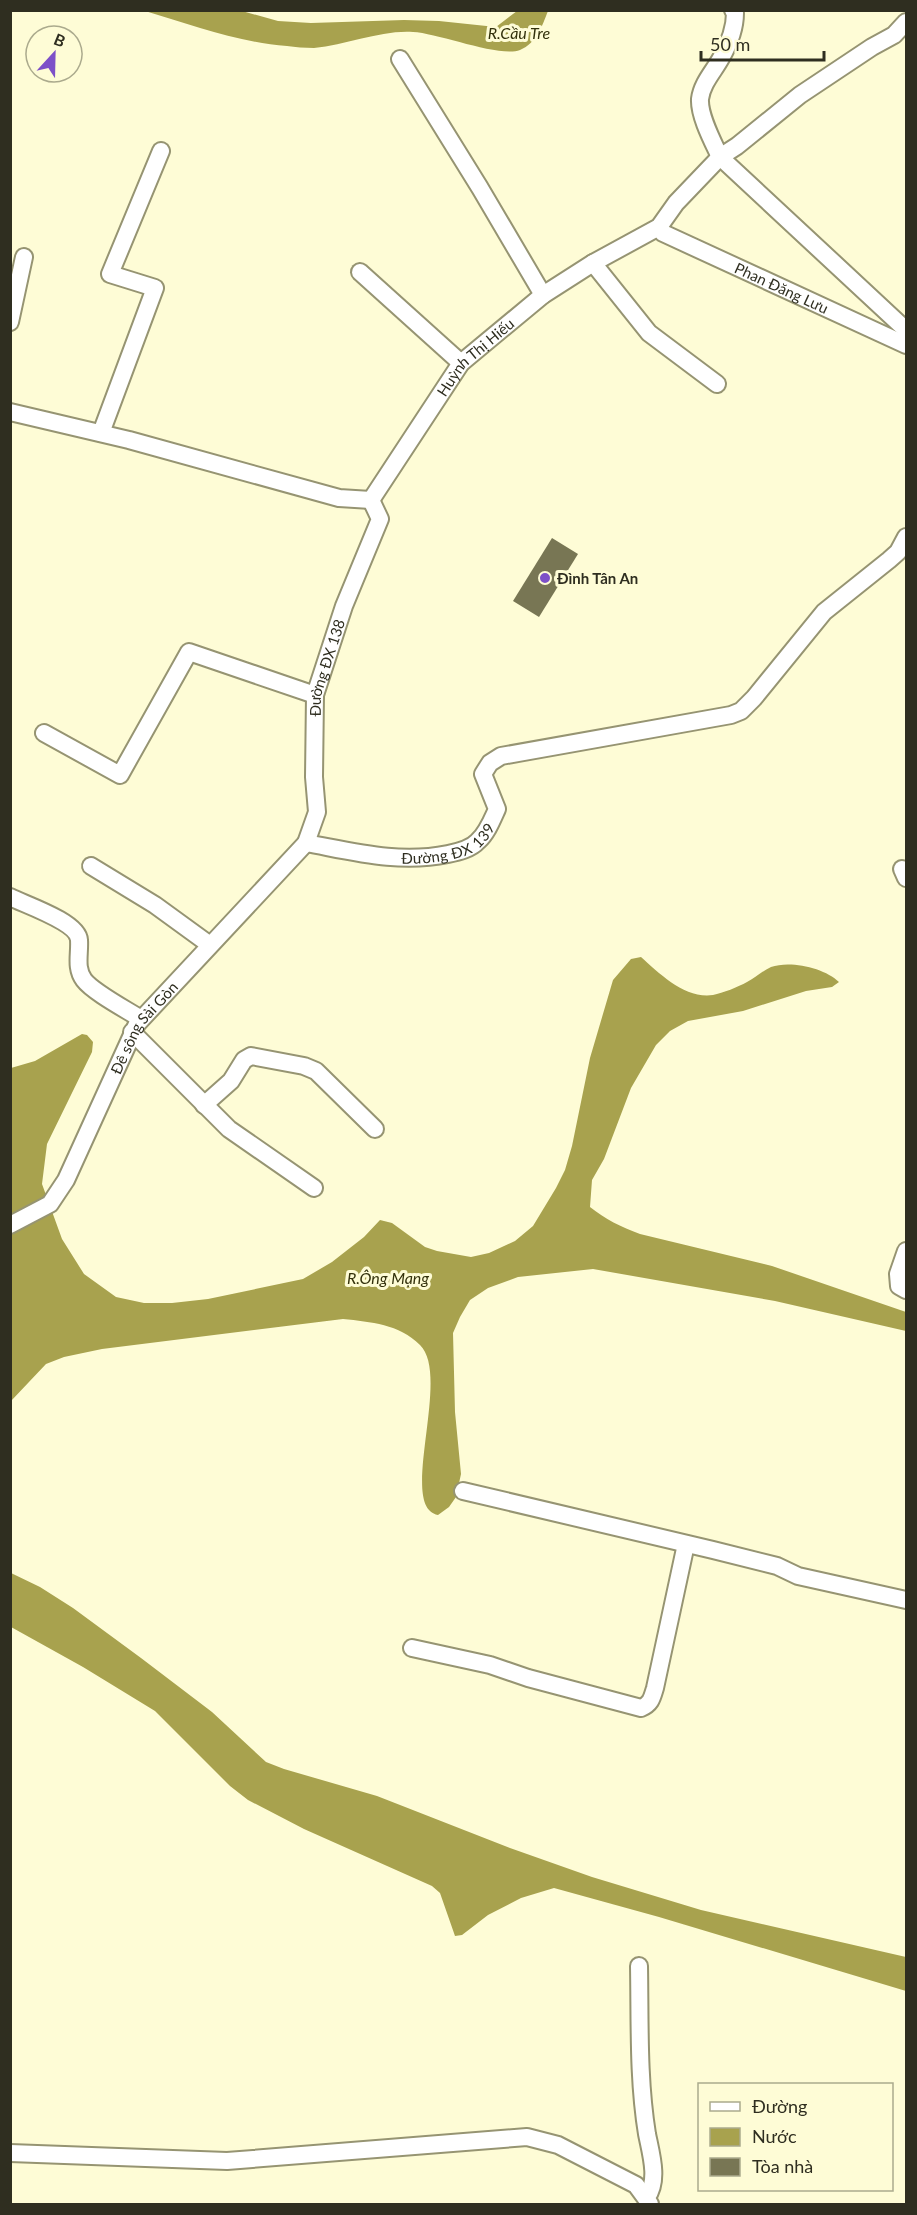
<svg xmlns="http://www.w3.org/2000/svg" width="917" height="2215" font-family="Lato,sans-serif">
<rect width="100%" height="100%" fill="#fefcd6"/>
<g fill="#a8a24e">
<path d="M145 11H242L278 21 311 23 404 20 439 21 496 27 517 11H548C542 26 537 43 520 50 500 58 438 33 413 32 380 30 347 45 314 48 305 48 295 47 287 46 237 42 192 25 145 11Z"/>
<path d="M641 957C660 974 685 999 713 995 723 993 738 987 747 982 755 978 762 971 771 967 790 960 825 968 839 982L832 987 806 991 743 1011 688 1021 670 1031 656 1045 631 1088 604 1159 592 1180 590 1207C605 1219 621 1227 640 1234L772 1266 906 1312V1331L775 1301 593 1269 518 1277 488 1288 470 1300 460 1317 453 1333 455 1412 461 1474 456 1497 449 1507 438 1515C397 1508 452 1376 420 1345 399 1324 371 1322 343 1319L102 1349 64 1357 46 1364 11 1401V1068L35 1061 82 1034 87 1035 93 1042 92 1052 47 1144 42 1184 62 1239 84 1274 116 1297 144 1303H172L208 1299 303 1279 332 1262 364 1237 380 1220 392 1223 425 1247 437 1251 471 1257 489 1253 515 1241 533 1226 556 1188 565 1170 572 1146 590 1058 613 980 631 959Z"/>
<polygon points="11,1573 40,1587 73,1608 141,1658 212,1712 266,1762 284,1769 377,1796 510,1848 592,1877 701,1910 906,1957 906,1991 659,1917 554,1888 521,1898 488,1915 462,1935 455,1936 440,1893 432,1886 304,1829 248,1800 230,1786 155,1711 83,1667 11,1627"/>
</g>
<polygon fill="#787654" points="552,538 578,554 539,617 513,601"/>
<g fill="none" stroke-linecap="round" stroke-linejoin="round">
<defs>
<g id="minor">
<path d="M733 10 735 13C735 29 729 44 721 58 714 71 702 83 700 99 699 116 713 142 720 157L906 330"/>
<polyline points="400,59 480,188 543,295"/>
<path id="s1" d="M659 227 663 233 906 345"/>
<polyline points="593,263 649,333 717,384"/>
<polyline points="360,272 461,363"/>
<polyline points="10,322 24,257"/>
<polyline points="10,412 129,440 339,498 371,500"/>
<polyline points="101,433 155,288 110,274 161,151"/>
<path id="s2" d="M371 500 461 363 543 295 593 263 659 227 676 203 720 157 737 146 800 95 872 47 894 35 906 22"/>
<polyline points="44,733 120,775 189,652 315,695"/>
<path id="s3" d="M306 843C355 852 399 864 448 854 458 852 471 849 478 841 487 833 492 820 497 809L483 774 490 763 501 756 731 715 741 711 754 698 824 612 889 560 898 552 906 537"/>
<polyline points="91,866 155,905 210,945"/>
<polyline points="902,869 906,878"/>
<path d="M10 897C26 905 78 922 79 940 80 954 75 968 84 980 93 992 127 1010 141 1019"/>
<polyline points="132,1032 229,1129 314,1188"/>
<polyline points="204,1105 231,1081 244,1060 251,1056 304,1066 316,1071 375,1129"/>
<path id="s4" d="M10 1225 50 1204 66 1180 137 1024 306 843 317 812 314 777 315 695 344 606 380 519 371 500"/>
<polyline points="906,1251 898,1274 899,1286 906,1290"/>
<polyline points="463,1491 713,1550 777,1566 798,1576 906,1600"/>
<path d="M412 1648 490 1665 528 1678 641 1708C651 1704 652 1698 655 1688L686 1544"/>
<path d="M639 1966C640 2022 638 2079 647 2134 651 2154 659 2180 647 2197"/>
<polyline points="10,2153 227,2161 527,2137 558,2145 636,2185 650,2204"/>
</g>
</defs>
<use href="#minor" stroke="#969472" stroke-width="20"/>
<use href="#minor" stroke="#fff" stroke-width="16"/>
</g>
<circle fill="#7d50c8" stroke="#fefcd6" stroke-width="2" cx="545" cy="578" r="6"/>
<g text-anchor="middle" dominant-baseline="central" stroke-width="6" stroke-linejoin="round" paint-order="stroke">
<g font-size="15" fill="#2f2e20" stroke="#fefcd6">
<text stroke="none"><textPath href="#s1" startOffset="138">Phan Đăng Lưu</textPath></text>
<text stroke="none"><textPath href="#s2" startOffset="178">Huỳnh Thị Hiếu</textPath></text>
<text stroke="none"><textPath href="#s4" startOffset="672">Đường ĐX 138</textPath></text>
<text stroke="none"><textPath href="#s3" startOffset="147">Đường ĐX 139</textPath></text>
<text stroke="none"><textPath href="#s4" startOffset="246">Đê sông Sài Gòn</textPath></text>
</g>
<g font-size="15" font-weight="bold" fill="#2f2e20" stroke="#fefcd6" text-anchor="start">
<text x="557" y="578">Đình Tân An</text>
</g>
<g font-size="16" font-style="italic" fill="#33310c" stroke="#fefcd6">
<text x="519" y="32">R.Cầu Tre</text>
<text x="388" y="1277">R.Ông Mạng</text>
</g>
</g>
<rect width="917" height="2215" fill="none" stroke="#2f2e20" stroke-width="24"/>
<rect x="698" y="2083" width="195" height="108" fill="#fefcd6" stroke="#abaa8d" stroke-width="1.5"/>
<rect x="710" y="2102" width="30" height="9" fill="#ffffff" stroke="#abaa8d" stroke-width="1.5"/>
<text x="752" y="2113" font-size="18" fill="#2f2e20">Đường</text>
<rect x="710" y="2128" width="30" height="18" fill="#a8a24e" stroke="#abaa8d" stroke-width="1.5"/>
<text x="752" y="2143" font-size="18" fill="#2f2e20">Nước</text>
<rect x="710" y="2158" width="30" height="18" fill="#787654" stroke="#abaa8d" stroke-width="1.5"/>
<text x="752" y="2173" font-size="18" fill="#2f2e20">Tòa nhà</text>
<g transform="translate(54 54) rotate(22)"><circle r="28" fill="#fefcd6" stroke="#abaa8d" stroke-width="1.5"/>
<path d="M0-4.5L10 22L0 15L-10 22Z" fill="#7d50c8"/>
<text y="-9" font-size="16" font-weight="bold" text-anchor="middle" fill="#2f2e20">B</text>
</g>
<path d="M701 51v9h123v-9" fill="none" stroke="#2f2e20" stroke-width="3"/>
<text x="710" y="51" font-size="18" fill="#2f2e20" stroke="#fefcd6" stroke-width="4.5" paint-order="stroke">50 m</text>
</svg>
